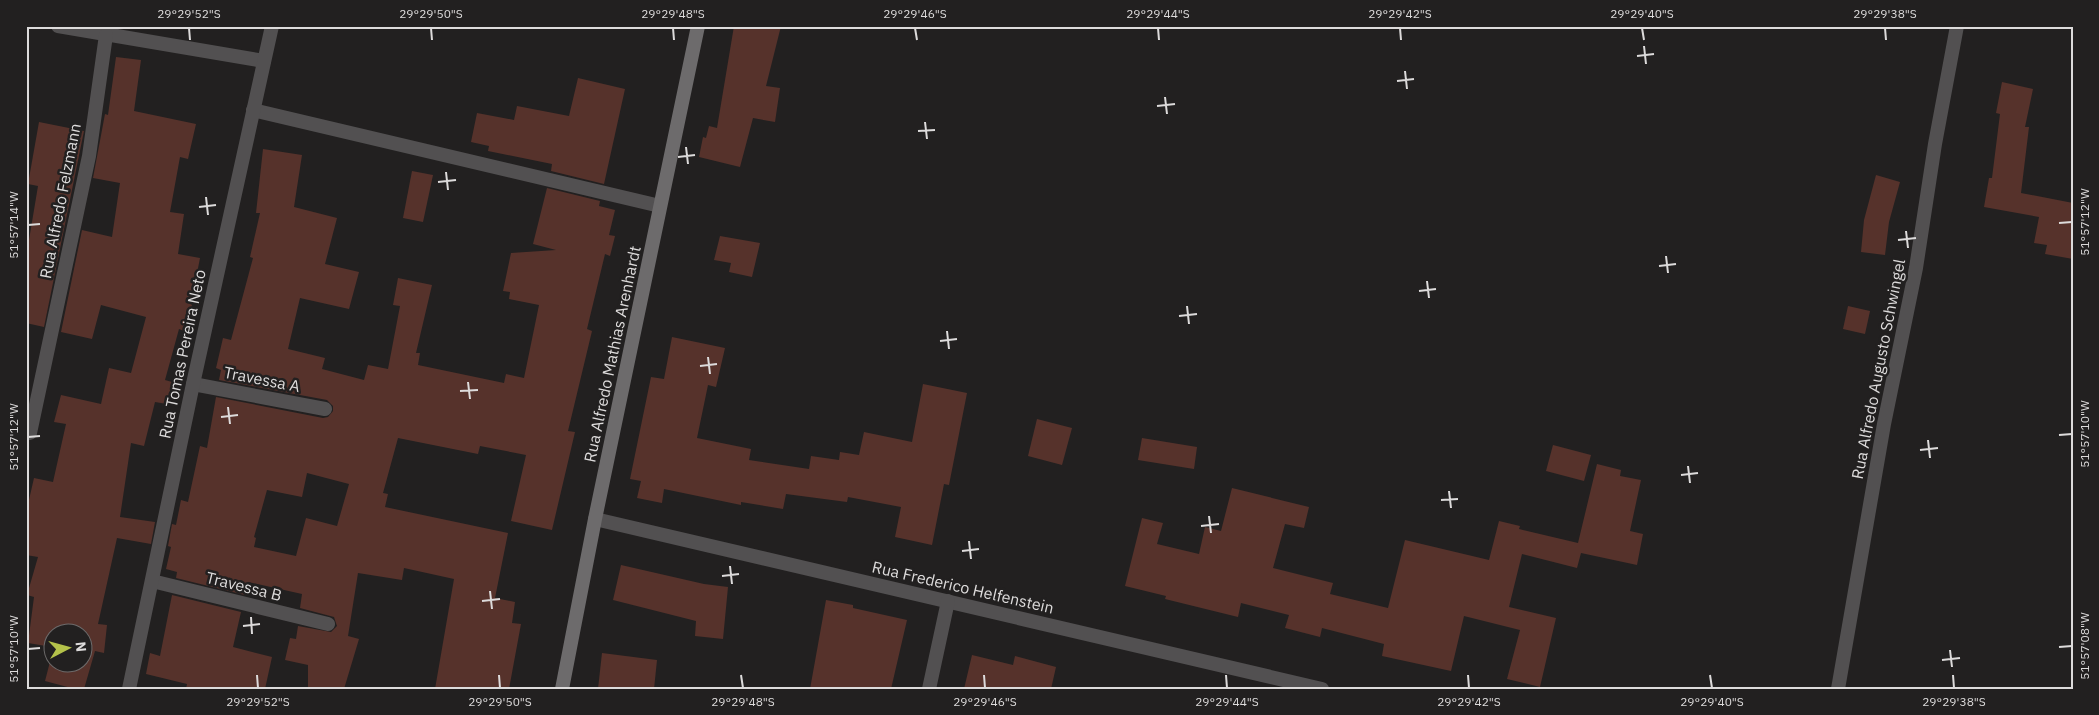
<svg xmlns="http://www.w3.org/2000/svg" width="2099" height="715" font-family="'IBM Plex Sans',sans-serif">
<rect width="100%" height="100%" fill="#222020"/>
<g fill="#56322b" fill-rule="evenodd">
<polygon points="734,26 781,26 766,86 780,88 775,122 753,118 740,167 699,157 703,137 706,138 709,126 717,128"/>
<polygon points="116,57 141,60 134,111 196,124 188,159 180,157 170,212 184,214 178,254 200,258 191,304 192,305 184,331 179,329 165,380 172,382 167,404 155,402 144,446 131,443 120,517 155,522 151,544 117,538 98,624 107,625 104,653 95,651 84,689 75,689 45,681 52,654 52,662 82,662 82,632 52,632 52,647 28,643 34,597 27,595 38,557 26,555 26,513 34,478 53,482 66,424 54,422 61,395 101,404 109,368 131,373 146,317 101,305 92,339 61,332 82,230 112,237 120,183 93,178 105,114 108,115"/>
<polygon points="578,78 625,89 604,184 551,171 552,164 488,151 489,146 471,142 477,113 514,120 517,106 569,116"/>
<polygon points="2002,82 2033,89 2025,127 2029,127 2021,193 2073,203 2073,259 2045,254 2047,245 2034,243 2039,217 1984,207 1989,178 1992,178 2000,114 1996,113"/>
<polygon points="39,122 84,131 44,327 26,323 26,258 38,186 28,184"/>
<path d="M263 149 302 155 294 207 337 218 325 264 359 272 349 309 300 298 288 349 325 358 322 369 364 380 368 365 388 369 400 306 393 305 398 278 432 285 416 353H420L418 365 504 383 506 374 524 378 539 305 509 299 510 292 503 291 511 253 556 250 533 244 547 188 600 201 599 206 615 210 609 235 615 236 610 256 605 254 587 329 592 331 568 431 575 432 552 530 511 521 526 455 480 446 478 454 398 438 383 493 388 494 385 507 508 533 495 598 515 602 512 623 521 624 509 689H435L454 579 404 568 402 580 358 573 348 636 359 639 344 689H308V665L285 660 290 638 296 639 298 626 331 632 337 626 334 617 300 608 302 594 248 582 245 595 176 578 177 572 166 569 171 547 168 546 172 524 176 525 181 500 188 502 200 446 207 448 216 397 323 418 328 417 333 411V406L327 400 219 380 221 370 216 368 223 338 231 340 253 258 250 257 260 213H256ZM307 473 349 484 337 526 306 518 296 556 254 547 256 538 254 537 267 490 302 497Z"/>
<polygon points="412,171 433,175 423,222 403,218"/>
<polygon points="1876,175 1900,182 1889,222 1885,255 1861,252 1864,220"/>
<polygon points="720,236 760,243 752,277 729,272 731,263 714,260"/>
<polygon points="1848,306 1870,311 1865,334 1843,329"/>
<polygon points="672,337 725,348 716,387 708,385 697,438 751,449 749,460 809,469 811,456 839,460 840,452 859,455 864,432 912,442 923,384 967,393 949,485 944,484 932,545 895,537 901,507 848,497 847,502 786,494 783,509 741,502 741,505 664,489 662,503 637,498 641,481 630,479 651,377 664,379"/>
<polygon points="1037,419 1072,428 1062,465 1028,456"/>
<polygon points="1142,438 1197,447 1194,469 1138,460"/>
<polygon points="1553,445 1591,455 1584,481 1546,471"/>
<polygon points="1597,464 1621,470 1620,476 1641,480 1630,531 1643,534 1637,565 1581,553 1577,568 1522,554 1509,607 1556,618 1540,687 1507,679 1520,630 1464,616 1451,671 1382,656 1384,644 1322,628 1320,637 1285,628 1289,615 1241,603 1238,617 1165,599 1166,596 1125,586 1142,518 1163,523 1157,544 1199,554 1205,527 1221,531 1232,488 1309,507 1304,528 1285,524 1273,568 1333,583 1330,594 1388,608 1405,540 1489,560 1499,521 1520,526 1519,529 1578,543"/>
<polygon points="621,565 704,584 728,587 723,639 695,636 696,621 613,600"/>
<polygon points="172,595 241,612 233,647 272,657 265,689 186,689 187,684 146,674 150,653 160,656"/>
<polygon points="826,600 853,605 853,608 907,620 891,689 810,689"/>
<polygon points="602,653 657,660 654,689 598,689"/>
<polygon points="972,655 1013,665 1015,656 1056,667 1051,689 964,689"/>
</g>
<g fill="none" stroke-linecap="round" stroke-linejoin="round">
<g stroke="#525051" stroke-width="14">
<polyline points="58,26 264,61"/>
<polyline points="253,110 660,206"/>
<polyline points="193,384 325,409"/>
<polyline points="30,433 89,156 106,35"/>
<polyline points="595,519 1322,689"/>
<polyline points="152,581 328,624"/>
<polyline points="129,689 193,384 272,26"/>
<polyline points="929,689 948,601"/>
<polyline points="1838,689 1884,424 1916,268 1935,144 1957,26"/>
</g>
<polyline stroke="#6d6b6c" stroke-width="14" points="562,689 595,519 698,26"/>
</g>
<path fill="none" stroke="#dddbdb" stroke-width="2" d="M189 28 190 40M431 28 432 40M673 28 674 40M915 28 917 40M1158 28 1159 40M1400 28 1401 40M1642 28 1644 40M1885 28 1886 40M1644 46 1646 64M1637 56 1654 54M1405 71 1407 89M1397 81 1414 79M1165 97 1167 114M1157 106 1175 104M925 122 927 139M918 131 935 130M686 147 688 164M678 157 695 155M446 172 448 190M438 182 456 180M206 197 208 215M199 207 216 205M2059 223 2072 222M28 225 40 224M1906 231 1908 248M1898 240 1916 238M1666 256 1668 273M1659 266 1676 264M1427 281 1429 298M1419 291 1436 289M1187 306 1189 324M1179 316 1197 314M947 331 949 349M940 341 957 339M708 357 710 374M700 366 717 364M468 382 470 399M460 391 478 390M228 407 230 424M221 417 238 415M2059 435 2072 434M28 437 40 436M1928 440 1930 458M1920 450 1938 448M1688 466 1690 483M1681 475 1698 473M1449 491 1451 508M1441 500 1458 499M1209 516 1211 533M1201 526 1219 524M969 541 971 559M962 551 979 549M730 566 732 584M722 576 739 574M490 591 492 609M482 601 500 599M251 617 252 634M243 626 260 624M2059 647 2072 646M28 649 40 648M1950 650 1952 667M1942 660 1960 658M257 675 258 688M499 675 500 688M741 675 743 688M984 675 985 688M1226 675 1227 688M1468 675 1469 688M1710 675 1712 688M1953 675 1954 688"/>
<g text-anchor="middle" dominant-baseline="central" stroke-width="5" stroke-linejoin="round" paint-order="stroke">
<g font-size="16" fill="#dddbdb" stroke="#222020">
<text transform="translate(60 201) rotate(-79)">Rua Alfredo Felzmann</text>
<text transform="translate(182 354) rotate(-78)">Rua Tomas Pereira Neto</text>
<text transform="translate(612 354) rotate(-78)">Rua Alfredo Mathias Arenhardt</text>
<text transform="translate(1878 369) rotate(-79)">Rua Alfredo Augusto Schwingel</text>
<text transform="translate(262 379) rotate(11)">Travessa A</text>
<text transform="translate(244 586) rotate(14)">Travessa B</text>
<text transform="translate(963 587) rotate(13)">Rua Frederico Helfenstein</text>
</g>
</g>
<rect width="2099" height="715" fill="none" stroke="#222020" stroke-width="55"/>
<g transform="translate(68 648) rotate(84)"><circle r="24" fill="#222020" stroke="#6d6b6b"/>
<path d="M0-4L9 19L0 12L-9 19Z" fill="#b4c24a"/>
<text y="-8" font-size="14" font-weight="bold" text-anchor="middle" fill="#dddbdb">N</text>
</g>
<rect x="28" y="28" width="2044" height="660" fill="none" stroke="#dddbdb" stroke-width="2"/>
<g font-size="12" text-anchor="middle" fill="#dddbdb">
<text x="189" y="18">29°29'52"S</text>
<text x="431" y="18">29°29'50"S</text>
<text x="673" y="18">29°29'48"S</text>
<text x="915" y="18">29°29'46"S</text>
<text x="1158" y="18">29°29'44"S</text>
<text x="1400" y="18">29°29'42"S</text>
<text x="1642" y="18">29°29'40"S</text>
<text x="1885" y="18">29°29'38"S</text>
<text transform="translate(2085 222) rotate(-90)" y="4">51°57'12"W</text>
<text transform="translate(14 225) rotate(-90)" y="4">51°57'14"W</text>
<text transform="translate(2085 434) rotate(-90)" y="4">51°57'10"W</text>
<text transform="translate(14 437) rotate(-90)" y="4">51°57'12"W</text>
<text transform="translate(2085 646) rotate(-90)" y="4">51°57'08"W</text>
<text transform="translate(14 649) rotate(-90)" y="4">51°57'10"W</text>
<text x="258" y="706">29°29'52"S</text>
<text x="500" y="706">29°29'50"S</text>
<text x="743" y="706">29°29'48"S</text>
<text x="985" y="706">29°29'46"S</text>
<text x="1227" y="706">29°29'44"S</text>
<text x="1469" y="706">29°29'42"S</text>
<text x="1712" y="706">29°29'40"S</text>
<text x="1954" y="706">29°29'38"S</text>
</g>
</svg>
